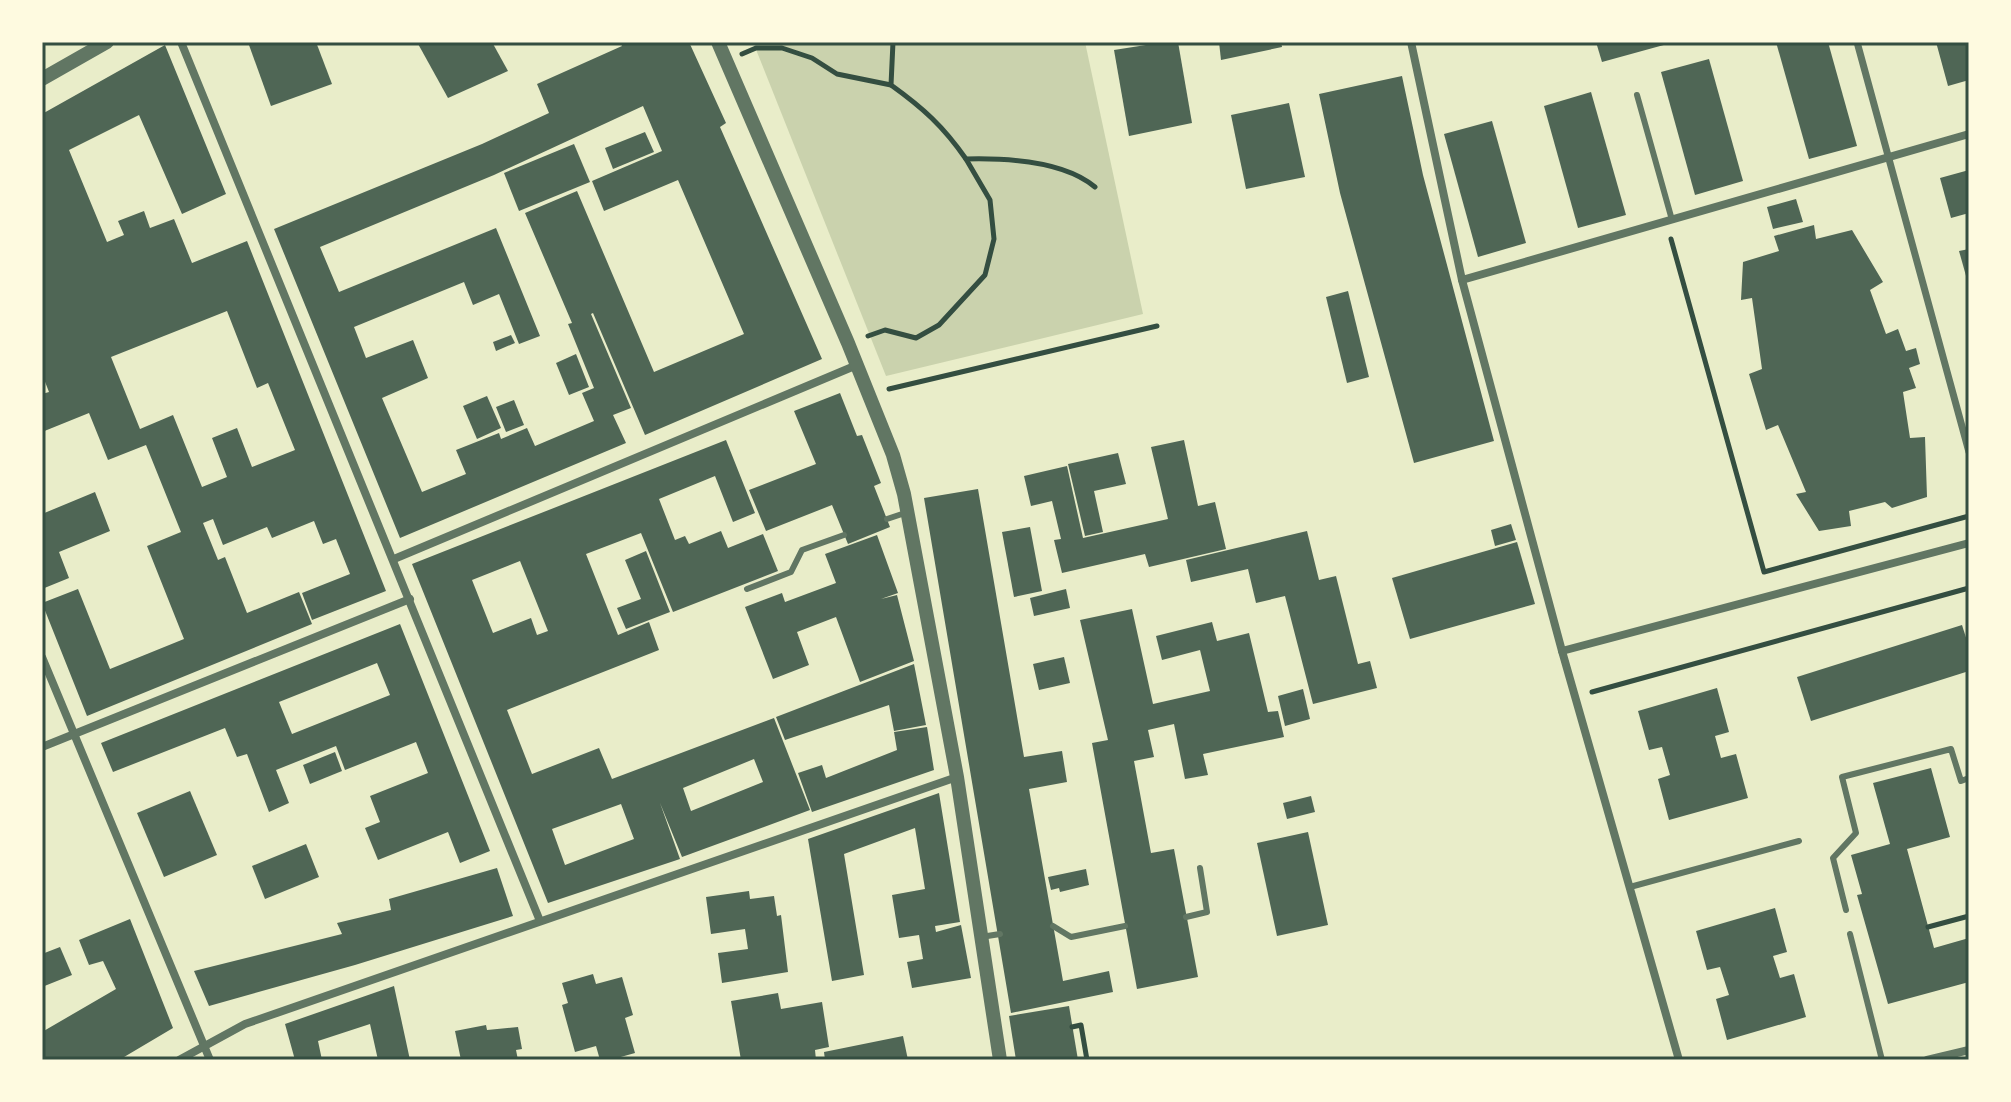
<svg xmlns="http://www.w3.org/2000/svg" width="2011" height="1102" font-family="Mulish,sans-serif">
<rect width="100%" height="100%" fill="#e9edc9"/>
<polygon fill="#cad2ad" points="753,42 1085,42 1143,314 886,376"/>
<g fill="#4f6655" fill-rule="evenodd">
<polygon points="258,42 316,42 332,84 271,106 249,45"/>
<polygon points="417,42 492,42 508,71 448,98"/>
<path d="M620 42H689L726 123 720 127 822 359 645 435 593 313 591 314 631 408 613 415 626 443 400 538 274 229 482 144 549 113 537 84 622 46ZM643 106 662 151 592 181 604 211 678 180 744 334 654 372 577 191 525 213 572 323 568 324 594 388 582 393 594 421 535 446 527 428 501 439 499 433 456 450 466 474 422 492 382 398 428 378 413 340 366 358 354 327 464 282 473 305 499 294 519 344 540 336 496 228 339 292 320 247 494 175Z"/>
<polygon points="1165,42 1178,42 1192,123 1129,136 1114,50"/>
<polygon points="1219,42 1281,42 1282,47 1221,60"/>
<polygon points="1596,42 1671,42 1671,43 1602,62"/>
<polygon points="1776,42 1828,42 1857,146 1809,159"/>
<polygon points="1936,42 1969,42 1969,80 1948,86"/>
<path d="M165 45 226 194 182 214 139 115 69 150 107 242 124 235 118 221 144 211 150 228 174 219 192 263 247 241 386 591 312 620 302 593 350 574 336 539 323 544 314 521 272 538 267 527 223 545 213 519 203 523 218 560 225 557 247 613 299 592 312 624 87 716 42 603 78 589 110 669 184 639 147 546 181 532 146 445 108 460 89 413 42 432V394L49 392 42 374V114ZM227 311 257 388 268 383 295 450 252 467 237 428 212 438 227 477 202 487 173 415 140 429 111 357Z"/>
<polygon points="1709,59 1743,181 1695,195 1661,72"/>
<polygon points="1402,76 1423,175 1494,441 1414,463 1340,193 1319,94"/>
<polygon points="1591,92 1626,215 1578,228 1544,106"/>
<polygon points="1289,103 1305,177 1246,189 1231,115"/>
<polygon points="1492,121 1526,243 1478,257 1444,134"/>
<polygon points="645,132 654,152 613,169 605,148"/>
<polygon points="574,144 590,182 519,211 504,173"/>
<polygon points="1969,170 1969,213 1951,218 1940,178"/>
<polygon points="1796,199 1803,222 1773,229 1767,207"/>
<polygon points="1814,225 1816,239 1852,230 1883,282 1870,290 1886,334 1898,329 1906,351 1916,348 1920,364 1909,368 1916,388 1903,392 1910,438 1925,437 1927,497 1892,508 1885,502 1849,511 1851,526 1819,531 1796,494 1806,492 1778,425 1766,430 1749,374 1762,369 1752,298 1741,300 1743,262 1779,251 1774,236"/>
<polygon points="1969,249 1969,283 1968,283 1959,251"/>
<polygon points="1348,291 1369,377 1347,383 1326,297"/>
<polygon points="511,335 515,343 496,351 493,342"/>
<polygon points="576,354 589,387 569,395 556,363"/>
<polygon points="840,393 857,436 862,435 881,483 874,486 890,527 848,544 832,505 766,531 749,490 816,464 794,411"/>
<polygon points="487,396 501,428 477,439 463,406"/>
<polygon points="514,400 524,425 506,432 496,407"/>
<path d="M726 440 755 513 733 522 715 476 659 499 675 540 685 536 689 544 721 531 728 548 763 534 778 571 673 612 641 533 586 554 618 635 649 622 659 650 507 710 532 774 599 748 612 779 774 718 810 810 682 857 660 803 680 859 548 903 412 564ZM520 561 548 631 537 635 531 618 493 633 472 580ZM754 759 763 782 691 811 683 788ZM621 804 634 839 565 865 552 829Z"/>
<polygon points="1184,440 1198,506 1215,502 1226,549 1149,567 1145,554 1062,573 1054,540 1061,539 1052,501 1031,506 1024,476 1067,466 1083,538 1168,519 1151,447"/>
<polygon points="1118,453 1126,484 1094,491 1103,532 1085,536 1068,464"/>
<polygon points="978,489 1024,757 1062,751 1067,782 1029,789 1063,981 1109,971 1113,992 1011,1013 924,498"/>
<polygon points="95,492 110,531 59,552 69,578 42,589 42,514"/>
<polygon points="1511,524 1516,540 1495,546 1491,530"/>
<polygon points="1030,527 1042,591 1014,597 1002,532"/>
<polygon points="1307,531 1319,580 1336,576 1358,664 1370,661 1377,688 1313,704 1285,596 1256,603 1248,569 1191,582 1186,560"/>
<polygon points="877,535 898,593 881,599 897,595 914,661 860,682 836,617 797,632 809,665 773,679 745,607 782,593 785,602 836,583 825,554"/>
<polygon points="1517,542 1535,604 1410,639 1392,578"/>
<polygon points="646,551 670,612 626,629 617,608 641,599 625,560"/>
<polygon points="1066,589 1070,608 1034,616 1030,598"/>
<polygon points="1132,609 1153,704 1210,691 1200,650 1162,660 1156,636 1212,622 1217,641 1249,633 1268,712 1278,711 1284,737 1203,754 1208,775 1185,779 1174,724 1148,730 1154,757 1134,761 1151,853 1174,849 1198,977 1137,989 1092,743 1108,740 1080,620"/>
<path d="M400 624 490 851 460 863 448 832 378 860 365 828 380 822 370 796 428 773 416 742 345 770 336 746 276 770 289 803 269 812 247 754 237 757 225 728 113 772 101 743ZM377 663 390 695 292 734 279 702Z"/>
<polygon points="1962,625 1969,647 1969,671 1811,721 1797,677"/>
<polygon points="1064,657 1070,683 1039,690 1033,664"/>
<polygon points="914,664 926,725 894,731 889,705 785,740 776,717"/>
<polygon points="1717,688 1729,732 1715,736 1721,758 1736,754 1748,798 1669,820 1658,779 1670,775 1662,747 1649,750 1638,711"/>
<polygon points="1303,689 1310,719 1285,726 1278,696"/>
<polygon points="927,727 934,770 812,812 798,773 822,765 826,778 897,750 894,732"/>
<polygon points="335,752 342,771 310,784 303,765"/>
<polygon points="1931,768 1950,837 1907,849 1934,948 1969,938 1969,982 1888,1004 1857,895 1862,894 1851,855 1890,844 1873,783"/>
<polygon points="190,791 217,855 164,877 137,813"/>
<polygon points="939,793 960,922 935,926 936,932 961,925 971,978 912,988 907,962 923,959 919,935 899,938 892,895 925,889 915,828 844,854 864,975 832,981 808,839"/>
<polygon points="1311,796 1315,812 1287,819 1283,803"/>
<polygon points="1308,832 1328,925 1277,936 1257,843"/>
<polygon points="306,844 319,877 265,899 252,866"/>
<polygon points="497,868 513,916 355,965 209,1006 194,971 342,934 337,923 391,910 389,899"/>
<polygon points="1086,869 1089,885 1060,892 1059,888 1051,890 1048,877"/>
<polygon points="749,891 750,899 774,896 777,916 781,915 788,972 722,983 718,953 748,949 745,929 711,934 706,897"/>
<polygon points="1775,908 1787,952 1773,956 1780,978 1794,974 1806,1017 1727,1040 1716,999 1729,995 1720,967 1707,970 1696,931"/>
<polygon points="130,919 173,1028 119,1060 42,1060 42,1032 116,989 103,961 89,965 79,940"/>
<polygon points="60,947 72,975 42,987 42,954"/>
<polygon points="593,974 596,984 622,977 633,1015 625,1018 635,1053 610,1060 600,1060 596,1046 575,1052 562,1005 568,1003 562,983"/>
<polygon points="394,986 410,1060 378,1060 370,1024 318,1041 322,1060 295,1060 285,1024"/>
<polygon points="778,993 781,1009 822,1002 829,1047 815,1050 816,1060 741,1060 731,1001"/>
<polygon points="1069,1006 1078,1060 1016,1060 1009,1016"/>
<polygon points="486,1025 487,1030 518,1027 522,1049 516,1050 518,1060 461,1060 455,1031"/>
<polygon points="903,1036 908,1060 825,1060 824,1052"/>
</g>
<g fill="none" stroke-linecap="round" stroke-linejoin="round">
<g stroke="#344e41" stroke-width="5">
<path d="M893 42 891 85C923 108 943 126 966 159 1006 158 1064 161 1095 187"/>
<polyline points="742,54 756,48 782,48 812,58 837,74 891,85"/>
<polyline points="1671,239 1764,572 1969,516"/>
<polyline points="868,336 885,330 916,338 939,325 985,275 994,239 990,200 966,159"/>
<polyline points="889,389 1157,326"/>
<polyline points="1592,692 1969,588"/>
<polyline points="1928,927 1969,916"/>
<polyline points="1072,1027 1081,1025 1087,1060"/>
</g>
<g stroke="#617663" stroke-width="6">
<polyline points="1637,95 1672,220"/>
<polyline points="887,519 905,513"/>
<polyline points="747,589 791,572 802,550 844,535"/>
<polyline points="1630,887 1799,841"/>
<polyline points="1846,910 1833,858 1856,833 1842,777 1951,749 1961,781 1969,778"/>
<polyline points="1186,917 1207,912 1200,868"/>
<polyline points="1053,926 1071,937 1125,926"/>
<polyline points="1850,934 1882,1060"/>
<polyline points="981,937 1000,934"/>
</g>
<polyline stroke="#617663" stroke-width="7" points="1857,42 1969,452"/>
<g stroke="#617663" stroke-width="8">
<polyline points="181,42 540,921"/>
<polyline points="1411,42 1462,280 1562,651 1679,1060"/>
<polyline points="1462,280 1969,134"/>
<polyline points="394,559 857,365"/>
<polyline points="1562,651 1969,543"/>
<polyline points="42,657 210,1060"/>
<polyline points="42,747 410,599"/>
<polyline points="179,1060 245,1024 957,777"/>
<polyline points="1927,1060 1969,1050"/>
</g>
<g stroke="#617663" stroke-width="14">
<polyline points="718,42 848,343 893,455 904,494 957,777 1000,1060"/>
<polyline points="42,79 107,42"/>
</g>
</g>
<rect width="2011" height="1102" fill="none" stroke="#fefae0" stroke-width="88"/>
<rect x="44" y="44" width="1923" height="1014" fill="none" stroke="#344e41" stroke-width="3"/>
</svg>
